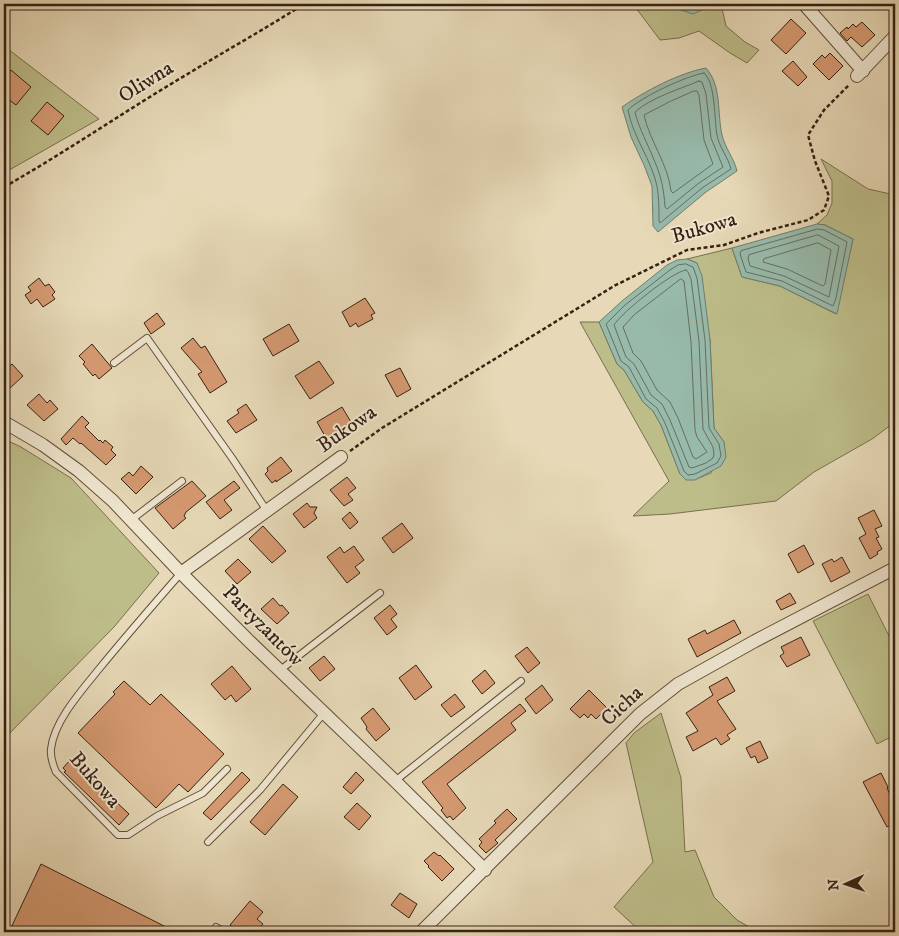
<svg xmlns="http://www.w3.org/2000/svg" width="899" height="936" font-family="'IM FELL DW Pica',serif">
<rect width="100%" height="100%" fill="#e7d9b7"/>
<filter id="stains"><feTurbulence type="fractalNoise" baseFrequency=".004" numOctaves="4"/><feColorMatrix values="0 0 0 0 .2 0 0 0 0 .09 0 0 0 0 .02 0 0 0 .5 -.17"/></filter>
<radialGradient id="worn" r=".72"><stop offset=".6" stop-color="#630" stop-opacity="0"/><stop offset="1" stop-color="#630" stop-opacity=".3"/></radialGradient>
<g fill="#bdbd89" stroke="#796f4e">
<polygon points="633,4 673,4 678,9 704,9 708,4 721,4 726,26 745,42 759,50 747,63 730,53 699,31 679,38 660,40"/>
<polygon points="4,46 99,119 4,173"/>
<path d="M821 159 868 189 895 195V422L872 439 814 472 776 501 670 514 633 516 669 481 580 322H599L617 364 624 370 643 402 653 411 661 425 680 474C692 484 698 478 711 473L724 442 714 428 710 340 697 263 687 259 732 248 742 277 780 286 836 314 853 239 825 225 817 224 827 215 832 203V181Z"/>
<polygon points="4,439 21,447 71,478 159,573 114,627 4,739"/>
<polygon points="868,594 895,648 895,735 877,744 813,621"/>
<polygon points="661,713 681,778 685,852 695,850 714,897 737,920 758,932 641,932 614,907 653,862 626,743 634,733"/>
</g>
<g fill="#97baab" stroke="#707d6e">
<polygon points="673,4 708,4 704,9 693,14 678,9"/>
<path d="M706 68C722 86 717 113 722 135 725 148 734 158 737 171L706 192 658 232 653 226 652 186 644 165 631 137 622 107C645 91 679 73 706 68Z"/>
<polygon points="817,224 825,225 853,239 837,314 780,286 742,277 732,248"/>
<polygon points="687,259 697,263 702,276 710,340 714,428 724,442 726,457 721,466 695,480 686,480 680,474 661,425 653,411 643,402 624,370 617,364 599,322 622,301 667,265 677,260"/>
</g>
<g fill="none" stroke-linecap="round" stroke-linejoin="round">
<g stroke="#666e5f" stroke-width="1">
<path d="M704 73C716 83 714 120 717 135 719 147 728 157 731 169L702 188 660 223 659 221C659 209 659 197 657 186 651 159 633 137 628 110 641 97 686 76 704 73Z"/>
<path d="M699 81 702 82 706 94 711 138 723 167 699 183 667 209 665 207C664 190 661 175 654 160 648 144 639 129 635 112 650 98 680 89 699 81Z"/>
<path d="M694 91H697L699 95 704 140 713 164 673 193 671 191C668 164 650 142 644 115L669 102Z"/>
<polygon points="818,229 824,230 847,242 836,298 833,306 782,281 746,272 740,254 741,251"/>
<polygon points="818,235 839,246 829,297 784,276 750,266 748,258 749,255"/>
<polygon points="818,243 831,250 825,284 823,286 787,269 763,262 764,259"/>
<polygon points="686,264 693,267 697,278 705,340 709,428 719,444 721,456 717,463 695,474 688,475 684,471 665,423 657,408 646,399 629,367 621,361 606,324 625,305 670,270 678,265"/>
<path d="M686 270 688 272 691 279 699 341 703 429 713 447 714 454 713 458 706 463 692 468 689 467 670 420 662 404 651 395 634 364 626 357 614 325C621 313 673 271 686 270Z"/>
<polygon points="681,279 684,281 691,342 695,430 697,437 707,452 696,459 693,457 678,418 670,402 657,390 641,361 633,353 623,327 634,315"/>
</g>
</g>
<g fill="#d69a72" stroke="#352113">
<polygon points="791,19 806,33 786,54 771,40"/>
<polygon points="862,22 875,35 862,47 851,37 847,41 840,33 847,27 848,29 853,24 856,27"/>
<polygon points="830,53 843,66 829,80 813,64 822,55 825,58"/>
<polygon points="793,61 807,77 798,86 782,71"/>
<polygon points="11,70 31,87 16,105 4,96 4,79"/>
<polygon points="47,102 64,116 48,135 31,121"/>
<polygon points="39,278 45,286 49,284 55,292 52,295 55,299 43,307 37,299 31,304 25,295 31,291 28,287"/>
<polygon points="365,298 375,313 371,315 373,319 358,327 356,323 350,327 342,312"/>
<polygon points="157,313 165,324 151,334 144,323"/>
<polygon points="289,324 299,341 273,356 263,339"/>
<polygon points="193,338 201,348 205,346 227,382 210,393 198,374 202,372 181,348"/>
<polygon points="92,344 112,368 99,379 95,374 93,376 83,364 85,362 79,356"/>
<polygon points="319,361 334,383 310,399 295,376"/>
<polygon points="12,364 23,376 9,389 4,383 4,371"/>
<polygon points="400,368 411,389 397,397 385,375"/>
<polygon points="39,394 47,403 50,400 58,409 44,421 27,405"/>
<polygon points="246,404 257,420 236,433 227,421 239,413 237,410"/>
<polygon points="342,407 351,422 326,438 317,422"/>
<polygon points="82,416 89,423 85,427 99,441 100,440 103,443 105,440 113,447 111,450 116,455 106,465 81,443 80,444 73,438 66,445 61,439"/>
<polygon points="281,457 292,471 276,482 276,480 272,483 265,474 268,471 267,468"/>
<polygon points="141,466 153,477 136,494 121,479 129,472 133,476"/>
<polygon points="347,477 356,488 348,494 353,500 344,506 330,490"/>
<polygon points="192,481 206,496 186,512 184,516 186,518 173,529 155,508"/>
<polygon points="234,481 240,488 224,500 232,510 220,519 206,502"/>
<polygon points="307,503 310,507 317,507 314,513 317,518 304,528 293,514"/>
<polygon points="874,510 882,526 875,529 879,537 876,538 882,549 877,552 878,554 870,559 859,538 866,534 858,518"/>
<polygon points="350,512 358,522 350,529 342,519"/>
<polygon points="402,523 413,538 393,553 382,538"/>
<polygon points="263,526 286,551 272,563 249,539"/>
<polygon points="804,545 814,564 798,573 788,554"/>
<polygon points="354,546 364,560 355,567 360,573 347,583 327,557 340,547 344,553"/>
<polygon points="842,557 850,572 831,582 822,564 832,559 834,562"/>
<polygon points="238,559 251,572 237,584 225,571"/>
<polygon points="790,593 796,603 781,610 776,601"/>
<polygon points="273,598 280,606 282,605 289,613 277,624 261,609"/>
<polygon points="390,605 397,614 391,619 397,627 387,635 374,618"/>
<polygon points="734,620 741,633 697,657 688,639 705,630 707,634"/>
<polygon points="801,637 810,655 787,667 780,656 784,653 781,647"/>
<polygon points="527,647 540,663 528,673 515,656"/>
<polygon points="324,656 335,669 320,681 309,668"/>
<polygon points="416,665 432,687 415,700 399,678"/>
<polygon points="232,666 251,689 236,702 231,695 225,700 211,684"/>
<polygon points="485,670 495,683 482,694 472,681"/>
<polygon points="727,677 735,691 717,701 736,729 727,735 730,739 721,745 716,738 693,751 686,737 698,731 686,713 713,695 709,687"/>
<polygon points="124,681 150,705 161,694 224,754 188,792 179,784 156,808 78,733 115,694 113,692"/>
<polygon points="542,685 553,700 536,714 525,699"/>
<polygon points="589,690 607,708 596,719 591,714 588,718 584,714 580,718 570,709"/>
<polygon points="455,694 465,707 451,717 441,705"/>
<polygon points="520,704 526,711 511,723 516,730 447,784 466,808 453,820 450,816 447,818 441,810 443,808 422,782"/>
<polygon points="373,708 390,729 376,741 366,729 367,727 361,718"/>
<polygon points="760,741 768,758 758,763 755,756 751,758 746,748"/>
<polygon points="71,759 129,814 119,825 64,772 66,771 63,768"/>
<polygon points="242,772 250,780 211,820 203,813"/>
<polygon points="356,772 364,780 351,794 343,787"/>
<polygon points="881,773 888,787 887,788 893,801 895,801 895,822 887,827 863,782"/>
<polygon points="283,784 298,797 265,835 250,822"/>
<polygon points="357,803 371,816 359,830 344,817"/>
<polygon points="507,809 517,819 495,840 498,843 486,853 479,846 482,842 479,839 496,823 494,821"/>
<polygon points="434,852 439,856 440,855 454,869 442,881 428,867 429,866 424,861"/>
<polygon points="41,864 176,932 9,932"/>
<polygon points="400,893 417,904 409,918 391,905"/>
<polygon points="250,901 263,912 257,919 263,924 256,932 239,932 230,925"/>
</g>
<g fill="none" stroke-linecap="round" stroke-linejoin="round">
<defs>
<g id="service">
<polyline points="114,363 147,338 232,458 267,511"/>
<polyline points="131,520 182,481"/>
<path d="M181 573C153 605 126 636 99 669 82 690 54 721 51 749 50 757 53 765 56 772L118 835H128L157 816 203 793 227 769"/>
<polyline points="279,671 380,593"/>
<polyline points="395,781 521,681"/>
<polyline points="208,842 260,790 324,713"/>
<polyline points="216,927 225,932"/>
</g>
<g id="minor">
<polyline points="804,4 863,71"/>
<polyline points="857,76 895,36"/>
<polyline points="4,422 43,445 79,471 113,501 181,573 249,641 395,781 485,870"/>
<polyline points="181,573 341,457"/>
<polyline points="421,932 640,714 678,684 755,641 895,568"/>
</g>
</defs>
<use href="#service" stroke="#624f3c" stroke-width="8"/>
<use href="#minor" stroke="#624f3c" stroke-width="14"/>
<g stroke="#352113" stroke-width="2.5" stroke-dasharray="4 2.5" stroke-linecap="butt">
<path d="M4 187C66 152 125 111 186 75 225 51 265 29 304 4"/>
<polyline points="350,451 382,428 614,286 687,250 724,245 758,233 808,220 824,210 829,196 815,161 808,135 824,110 849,85"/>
</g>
<use href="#service" stroke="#efe6d0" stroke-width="6"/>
<use href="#minor" stroke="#efe6d0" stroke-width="12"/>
</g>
<g text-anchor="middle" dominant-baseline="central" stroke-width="4" stroke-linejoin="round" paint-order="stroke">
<g font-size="21" fill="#352113" stroke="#efe6d0">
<text transform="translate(146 82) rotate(-32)">Oliwna</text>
<text transform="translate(704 228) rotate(-16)">Bukowa</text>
<text transform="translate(347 429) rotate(-35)">Bukowa</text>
<text transform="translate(263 626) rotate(45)">Partyzantów</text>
<text transform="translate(622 706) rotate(-43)">Cicha</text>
<text transform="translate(95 780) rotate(49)">Bukowa</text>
</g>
</g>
<rect width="899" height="936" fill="none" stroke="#e7d9b7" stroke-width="20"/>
<rect x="5" y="5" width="889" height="926" fill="none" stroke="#352113" stroke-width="2.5"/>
<rect x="10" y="10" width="879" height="916" fill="none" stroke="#352113"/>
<g transform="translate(846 884) rotate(267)" stroke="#efe6d0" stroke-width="4" paint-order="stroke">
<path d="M0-4L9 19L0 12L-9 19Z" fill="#352113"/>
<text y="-8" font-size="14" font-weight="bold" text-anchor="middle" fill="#352113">N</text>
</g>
<rect width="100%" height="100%" filter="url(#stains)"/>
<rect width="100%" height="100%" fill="url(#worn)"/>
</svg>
